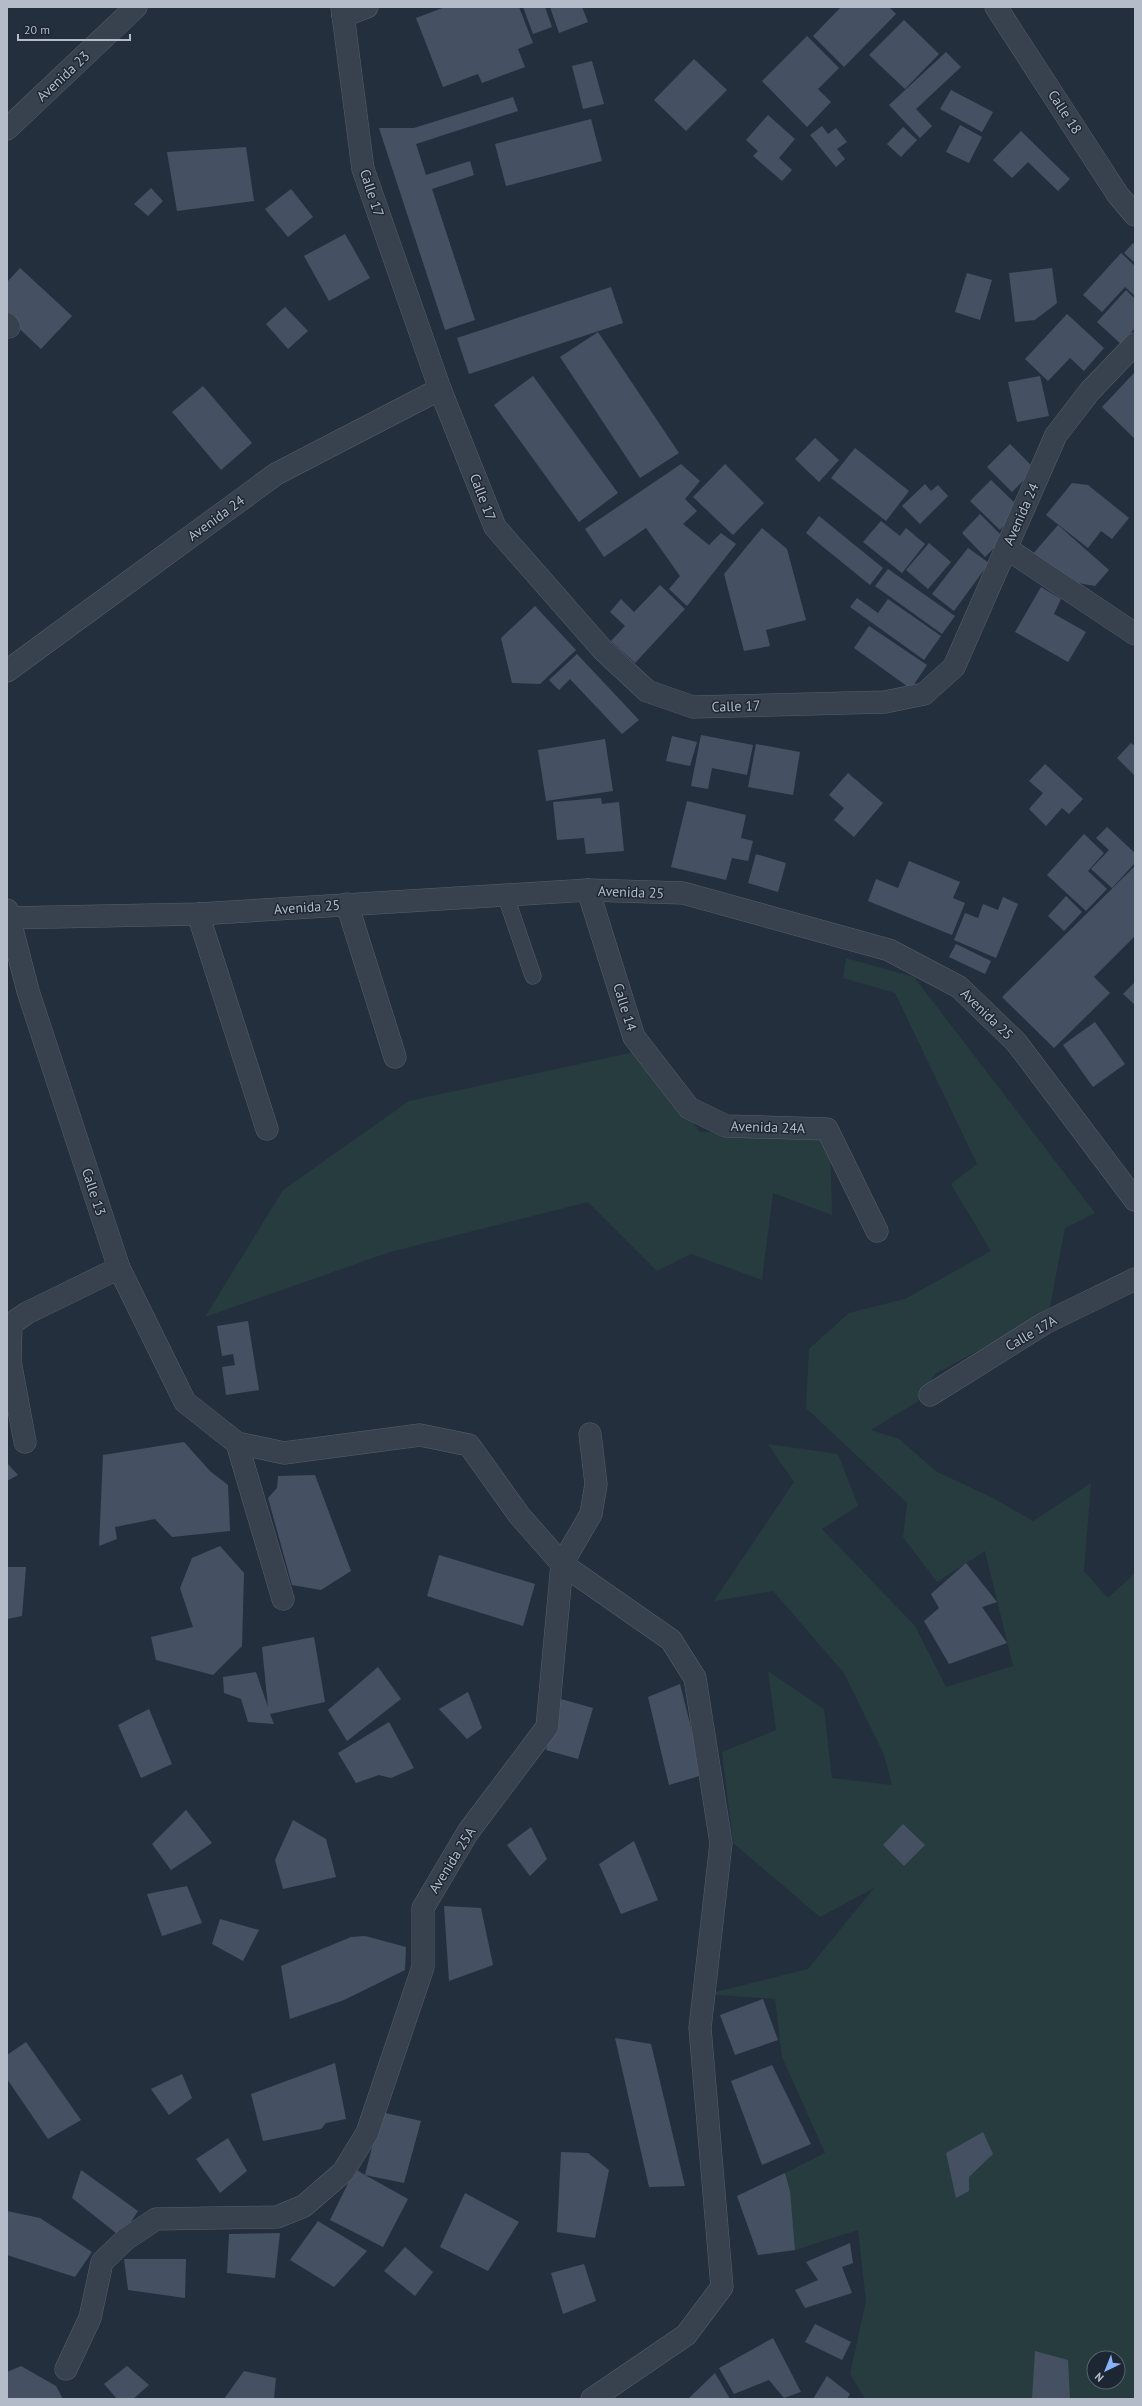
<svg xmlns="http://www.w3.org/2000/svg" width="1142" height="2406" font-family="'PT Sans',sans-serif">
<rect width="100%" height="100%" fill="#242f3e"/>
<g fill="#263c3f" fill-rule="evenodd">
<path d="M846 958 914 977 1095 1213 1065 1228 1049 1312 935 1374 920 1400 871 1430 899 1439 937 1472 993 1498 1033 1521 1091 1483 1084 1571 1108 1598 1135 1573V2399H865L850 2374 866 2301 858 2230 795 2250 785 2173 825 2153 782 2057 775 1999 707 1994 808 1969 874 1888 820 1917 733 1843 722 1752 776 1730 768 1671 824 1709 832 1778 892 1785 884 1755 844 1673 773 1591 714 1601 794 1482 768 1444 838 1454 858 1506 822 1529 915 1626 946 1687 1013 1666 985 1551 937 1582 903 1537 907 1503 806 1408 809 1349 849 1313 905 1299 991 1251 951 1184 977 1164 895 993 843 978ZM1094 2358H1118V2382H1094Z"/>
<polygon points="639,1051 700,1132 785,1133 830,1139 832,1215 773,1193 762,1280 691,1254 657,1271 588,1202 390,1252 205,1317 283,1190 409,1101"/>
</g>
<g fill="#455162">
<polygon points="445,7 519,7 533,43 518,49 525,67 482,83 478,74 443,87 416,18"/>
<polygon points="523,7 545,7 552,27 533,34"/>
<polygon points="550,7 582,7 588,22 559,33"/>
<polygon points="841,7 889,7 896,14 844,67 813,36"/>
<polygon points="904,20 939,54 905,89 869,55"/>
<polygon points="807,36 839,68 818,89 831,102 807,127 762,81"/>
<polygon points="946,52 961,67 916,109 932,126 920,138 889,105"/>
<polygon points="694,59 727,90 686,131 654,100"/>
<polygon points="592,61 604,104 583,109 572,66"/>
<polygon points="951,90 993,112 982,132 940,109"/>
<polygon points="513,97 518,111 416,144 426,175 470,161 474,175 432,189 475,320 445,330 379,128 414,128"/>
<polygon points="768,115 795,139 779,158 792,170 782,181 753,156 758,151 746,140"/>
<polygon points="591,119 602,161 506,186 495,144"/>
<polygon points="960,125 982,137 969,163 946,152"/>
<polygon points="822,126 828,134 836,128 847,142 837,149 845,159 836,167 810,135"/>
<polygon points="903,127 917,140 901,157 887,144"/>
<polygon points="1021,131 1070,179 1058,191 1028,162 1012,178 993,160"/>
<polygon points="246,147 254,201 177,211 167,152"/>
<polygon points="151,188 163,201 148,216 134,204"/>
<polygon points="291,189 313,217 288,237 265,209"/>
<polygon points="345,234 370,278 329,301 304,256"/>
<polygon points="1133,243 1135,245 1135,263 1124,253"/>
<polygon points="1121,253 1135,266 1135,296 1125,287 1102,312 1083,295"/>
<polygon points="20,268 72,316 41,349 7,317 7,282"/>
<polygon points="1052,268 1057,303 1035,320 1015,322 1009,273"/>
<polygon points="967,273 992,280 980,320 955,312"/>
<polygon points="611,287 623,323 469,374 457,338"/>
<polygon points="1126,290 1135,299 1135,328 1121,344 1097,322"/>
<polygon points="285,307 308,331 288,349 266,324"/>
<polygon points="1067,314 1104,348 1084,371 1070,358 1048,381 1025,359"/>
<polygon points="598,332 679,453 640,478 560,357"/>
<polygon points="1135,372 1135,439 1102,407"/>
<polygon points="533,376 618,493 579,522 494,405"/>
<polygon points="1040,376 1049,416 1017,422 1008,382"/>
<polygon points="203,386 252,443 221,470 172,412"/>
<polygon points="815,438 839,460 819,482 795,459"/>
<polygon points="1010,444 1035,469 1012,492 987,467"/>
<polygon points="855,448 909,491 886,521 831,478"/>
<polygon points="681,464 700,481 685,499 697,511 683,524 709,545 721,533 736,544 687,606 669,589 680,576 646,528 604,557 585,529"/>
<polygon points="725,464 764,503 733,535 693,497"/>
<polygon points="991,480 1020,508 1000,530 970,501"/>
<polygon points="1072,483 1088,485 1129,518 1112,539 1101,531 1088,548 1046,515"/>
<polygon points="925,484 931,491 938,485 948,496 920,524 902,506"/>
<polygon points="980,514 1004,538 985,557 962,533"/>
<polygon points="819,516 883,568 870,585 806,533"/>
<polygon points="881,521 900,536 906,528 925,544 902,573 863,542"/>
<polygon points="1058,525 1109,570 1095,586 1061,580 1032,555"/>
<polygon points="762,528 787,549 806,620 766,630 770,646 744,651 724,574"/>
<polygon points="929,543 951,562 928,589 906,570"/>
<polygon points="968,548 989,563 954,611 932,594"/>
<polygon points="888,569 955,616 942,634 875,586"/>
<polygon points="660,585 685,609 635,663 611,641 625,626 610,612 621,599 634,612"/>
<polygon points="1041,587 1061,599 1054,614 1086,632 1068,662 1015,632"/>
<polygon points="857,598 878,613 888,599 941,636 924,660 850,607"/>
<polygon points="535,606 576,650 540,684 512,683 501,638"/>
<polygon points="869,626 927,665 911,689 854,648"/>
<polygon points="577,654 639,720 622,734 570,679 559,690 549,680"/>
<polygon points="701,735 753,745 747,775 712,768 708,789 691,786"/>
<polygon points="672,736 697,742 690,766 666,761"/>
<polygon points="605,739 613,791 546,801 538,750"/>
<polygon points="1131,743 1135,746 1135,776 1117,758"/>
<polygon points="756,744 800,752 793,795 748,787"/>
<polygon points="1045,764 1083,799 1069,814 1062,808 1046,826 1029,809 1043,793 1029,781"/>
<polygon points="848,773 883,803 854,837 834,820 844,808 829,795"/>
<polygon points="601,798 602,804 619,802 624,851 586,854 584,838 557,840 553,802"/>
<polygon points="687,801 746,815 741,838 753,841 748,861 732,858 726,880 671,867"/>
<polygon points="1107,827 1135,853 1135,863 1112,888 1091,869 1109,850 1096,838"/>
<polygon points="1084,834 1104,853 1088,871 1107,889 1086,911 1047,875"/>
<polygon points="756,854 786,863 778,892 748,883"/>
<polygon points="909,861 960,882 953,898 965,903 952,935 868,901 876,879 898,888"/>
<polygon points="1135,866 1135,936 1094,977 1110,993 1054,1048 1002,997"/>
<polygon points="1066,896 1082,912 1064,931 1048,916"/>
<polygon points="1003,897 1018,904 996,958 954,940 965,913 978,918 983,904 998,910"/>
<polygon points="956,944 991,961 985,974 949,957"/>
<polygon points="1135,982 1135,1005 1123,994"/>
<polygon points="1095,1022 1125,1064 1093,1087 1063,1045"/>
<polygon points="248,1321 259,1390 226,1395 222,1367 235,1365 233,1354 222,1356 217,1326"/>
<polygon points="184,1442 210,1471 228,1485 230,1531 172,1537 155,1519 115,1527 117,1539 99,1546 103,1455"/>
<polygon points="7,1463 18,1475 7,1481"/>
<polygon points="315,1475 351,1571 321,1590 292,1585 268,1498 277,1488 278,1476"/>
<polygon points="220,1546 244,1573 242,1646 213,1675 156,1660 151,1637 193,1627 180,1588 192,1558"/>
<polygon points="439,1555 535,1584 523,1626 427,1596"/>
<polygon points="966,1563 997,1602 982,1607 1007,1643 949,1664 924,1621 939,1608 931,1594"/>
<polygon points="7,1567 26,1567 22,1616 7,1619"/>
<polygon points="314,1637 325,1702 270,1714 274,1724 248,1722 241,1699 224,1693 223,1677 256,1672 268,1707 262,1647"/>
<polygon points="378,1667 401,1699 347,1741 328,1710"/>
<polygon points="680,1684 703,1775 669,1785 648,1697"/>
<polygon points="468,1692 482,1728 467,1739 439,1709"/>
<polygon points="561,1699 593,1708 578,1759 546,1750"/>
<polygon points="149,1709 172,1764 141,1778 118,1725"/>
<polygon points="389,1722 414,1768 391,1778 379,1775 356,1783 338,1753"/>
<polygon points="186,1810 212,1843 171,1870 152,1844"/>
<polygon points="293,1820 326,1839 336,1877 283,1889 275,1860"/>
<polygon points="903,1824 925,1845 904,1866 883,1845"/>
<polygon points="531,1827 547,1859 530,1876 507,1845"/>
<polygon points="634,1841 658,1900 621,1914 599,1864"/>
<polygon points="187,1886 202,1923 162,1936 147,1894"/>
<polygon points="444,1906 481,1908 493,1965 449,1981"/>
<polygon points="220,1919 259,1930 243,1961 212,1944"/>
<polygon points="365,1936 406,1947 405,1970 344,2000 290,2019 281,1966 351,1937"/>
<polygon points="763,1999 778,2040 735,2055 720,2015"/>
<polygon points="615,2038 651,2044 685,2186 649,2187"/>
<polygon points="26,2042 81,2120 48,2139 7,2079 7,2055"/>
<polygon points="335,2063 346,2119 326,2123 321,2129 263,2141 251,2094"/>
<polygon points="772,2065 811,2144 762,2165 731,2081"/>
<polygon points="182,2074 192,2098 169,2115 151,2089"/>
<polygon points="381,2112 421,2121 404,2183 365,2175 408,2199 383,2247 330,2220 355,2169 365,2175"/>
<polygon points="983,2132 993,2154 969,2177 969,2191 956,2198 946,2153"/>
<polygon points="228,2138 247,2171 220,2193 196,2159"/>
<polygon points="561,2152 588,2153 609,2170 595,2238 557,2232"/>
<polygon points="81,2170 138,2211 121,2237 72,2198"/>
<polygon points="785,2173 790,2191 795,2250 758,2255 737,2196"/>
<polygon points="465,2193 519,2222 488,2271 440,2247"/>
<polygon points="7,2211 40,2218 92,2252 75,2277 7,2255"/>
<polygon points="318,2221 367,2251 334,2287 290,2260"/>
<polygon points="280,2233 275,2278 227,2273 229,2234"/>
<polygon points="850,2243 853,2263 842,2267 852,2293 805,2308 795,2290 818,2280 806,2262"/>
<polygon points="405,2247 433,2272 415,2296 384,2271"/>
<polygon points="124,2259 186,2259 185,2298 128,2290"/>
<polygon points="584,2264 596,2301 563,2314 551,2273"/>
<polygon points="815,2324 851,2342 842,2360 805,2342"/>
<polygon points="773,2338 801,2392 784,2398 769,2380 734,2394 719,2368"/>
<polygon points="1035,2351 1068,2360 1070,2399 1032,2399"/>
<polygon points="21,2366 56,2386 63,2399 7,2399 7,2372"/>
<polygon points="127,2366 149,2385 133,2399 117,2399 104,2384"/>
<polygon points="244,2371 276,2378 274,2399 224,2399"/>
<polygon points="715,2373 730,2399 688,2399"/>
<polygon points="827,2376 850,2394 847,2399 813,2399"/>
</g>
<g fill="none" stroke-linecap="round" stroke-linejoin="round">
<defs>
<polyline id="service" points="505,894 533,976"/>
<g id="minor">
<polyline points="342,7 363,169 440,389 495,527 602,649 647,691 693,707 885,702 924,694 954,667 1056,435 1090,391 1135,344"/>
<polyline points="996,7 1118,195 1135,215"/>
<polyline points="343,16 367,7"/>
<polyline points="7,129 136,7"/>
<polyline points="7,324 9,327"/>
<polyline points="1006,548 1135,634"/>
<polyline points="7,671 276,474 440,389"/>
<polyline points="588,890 634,1037 689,1108 726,1126 827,1129 877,1231"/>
<polyline points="347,904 395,1057"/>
<polyline points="7,910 28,991 119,1268 185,1402 237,1443 284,1453 420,1435 469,1445 519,1515 562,1564 671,1640 695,1678 721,1843 700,2028 722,2287 686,2335 592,2399"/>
<polyline points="198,914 267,1129"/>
<polyline points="7,918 198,914 588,890 683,893 889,950 959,987 1016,1042 1135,1200"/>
<polyline points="930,1395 1045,1323 1135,1279"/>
<polyline points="25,1442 10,1361 11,1324 27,1313 119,1268"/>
<polyline points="237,1443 283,1599"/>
<polyline points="66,2369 90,2318 102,2262 126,2239 156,2219 277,2217 304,2206 343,2172 367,2133 423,1967 423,1908 468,1832 547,1727 562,1564 591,1514 596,1484 590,1434"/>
</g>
</defs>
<use href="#service" stroke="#565f6c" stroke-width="17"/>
<use href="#minor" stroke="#565f6c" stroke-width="23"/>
<use href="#service" stroke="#38414e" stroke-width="16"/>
<use href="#minor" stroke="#38414e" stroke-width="22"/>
</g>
<g text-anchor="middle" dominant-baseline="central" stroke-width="3" stroke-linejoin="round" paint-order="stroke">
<g font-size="14" fill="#b4bcc9" stroke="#1d2633">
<text transform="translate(63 76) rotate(-43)">Avenida 23</text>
<text transform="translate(1065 112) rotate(57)">Calle 18</text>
<text transform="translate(372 193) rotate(72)">Calle 17</text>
<text transform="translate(483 497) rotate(69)">Calle 17</text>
<text transform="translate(1021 514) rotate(-66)">Avenida 24</text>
<text transform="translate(216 518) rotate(-36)">Avenida 24</text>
<text transform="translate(736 706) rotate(-2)">Calle 17</text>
<text transform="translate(631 892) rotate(2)">Avenida 25</text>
<text transform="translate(307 907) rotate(-4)">Avenida 25</text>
<text transform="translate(625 1007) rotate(73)">Calle 14</text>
<text transform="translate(987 1014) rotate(44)">Avenida 25</text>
<text transform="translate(768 1127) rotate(2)">Avenida 24A</text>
<text transform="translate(94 1192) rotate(72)">Calle 13</text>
<text transform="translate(1031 1333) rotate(-30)">Calle 17A</text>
<text transform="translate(452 1860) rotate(-58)">Avenida 25A</text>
</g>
</g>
<rect width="1142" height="2406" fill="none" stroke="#b4bcc9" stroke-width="16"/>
<g transform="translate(1106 2370) rotate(223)"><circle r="19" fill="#1d2633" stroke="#59626f"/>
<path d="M0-3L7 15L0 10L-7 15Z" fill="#8ab4f8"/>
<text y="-6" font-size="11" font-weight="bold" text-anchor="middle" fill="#b4bcc9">N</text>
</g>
<path d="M18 34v6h112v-6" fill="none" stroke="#b4bcc9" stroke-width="2"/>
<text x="24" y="34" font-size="12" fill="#b4bcc9" stroke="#1d2633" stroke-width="3" paint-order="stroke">20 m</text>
</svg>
